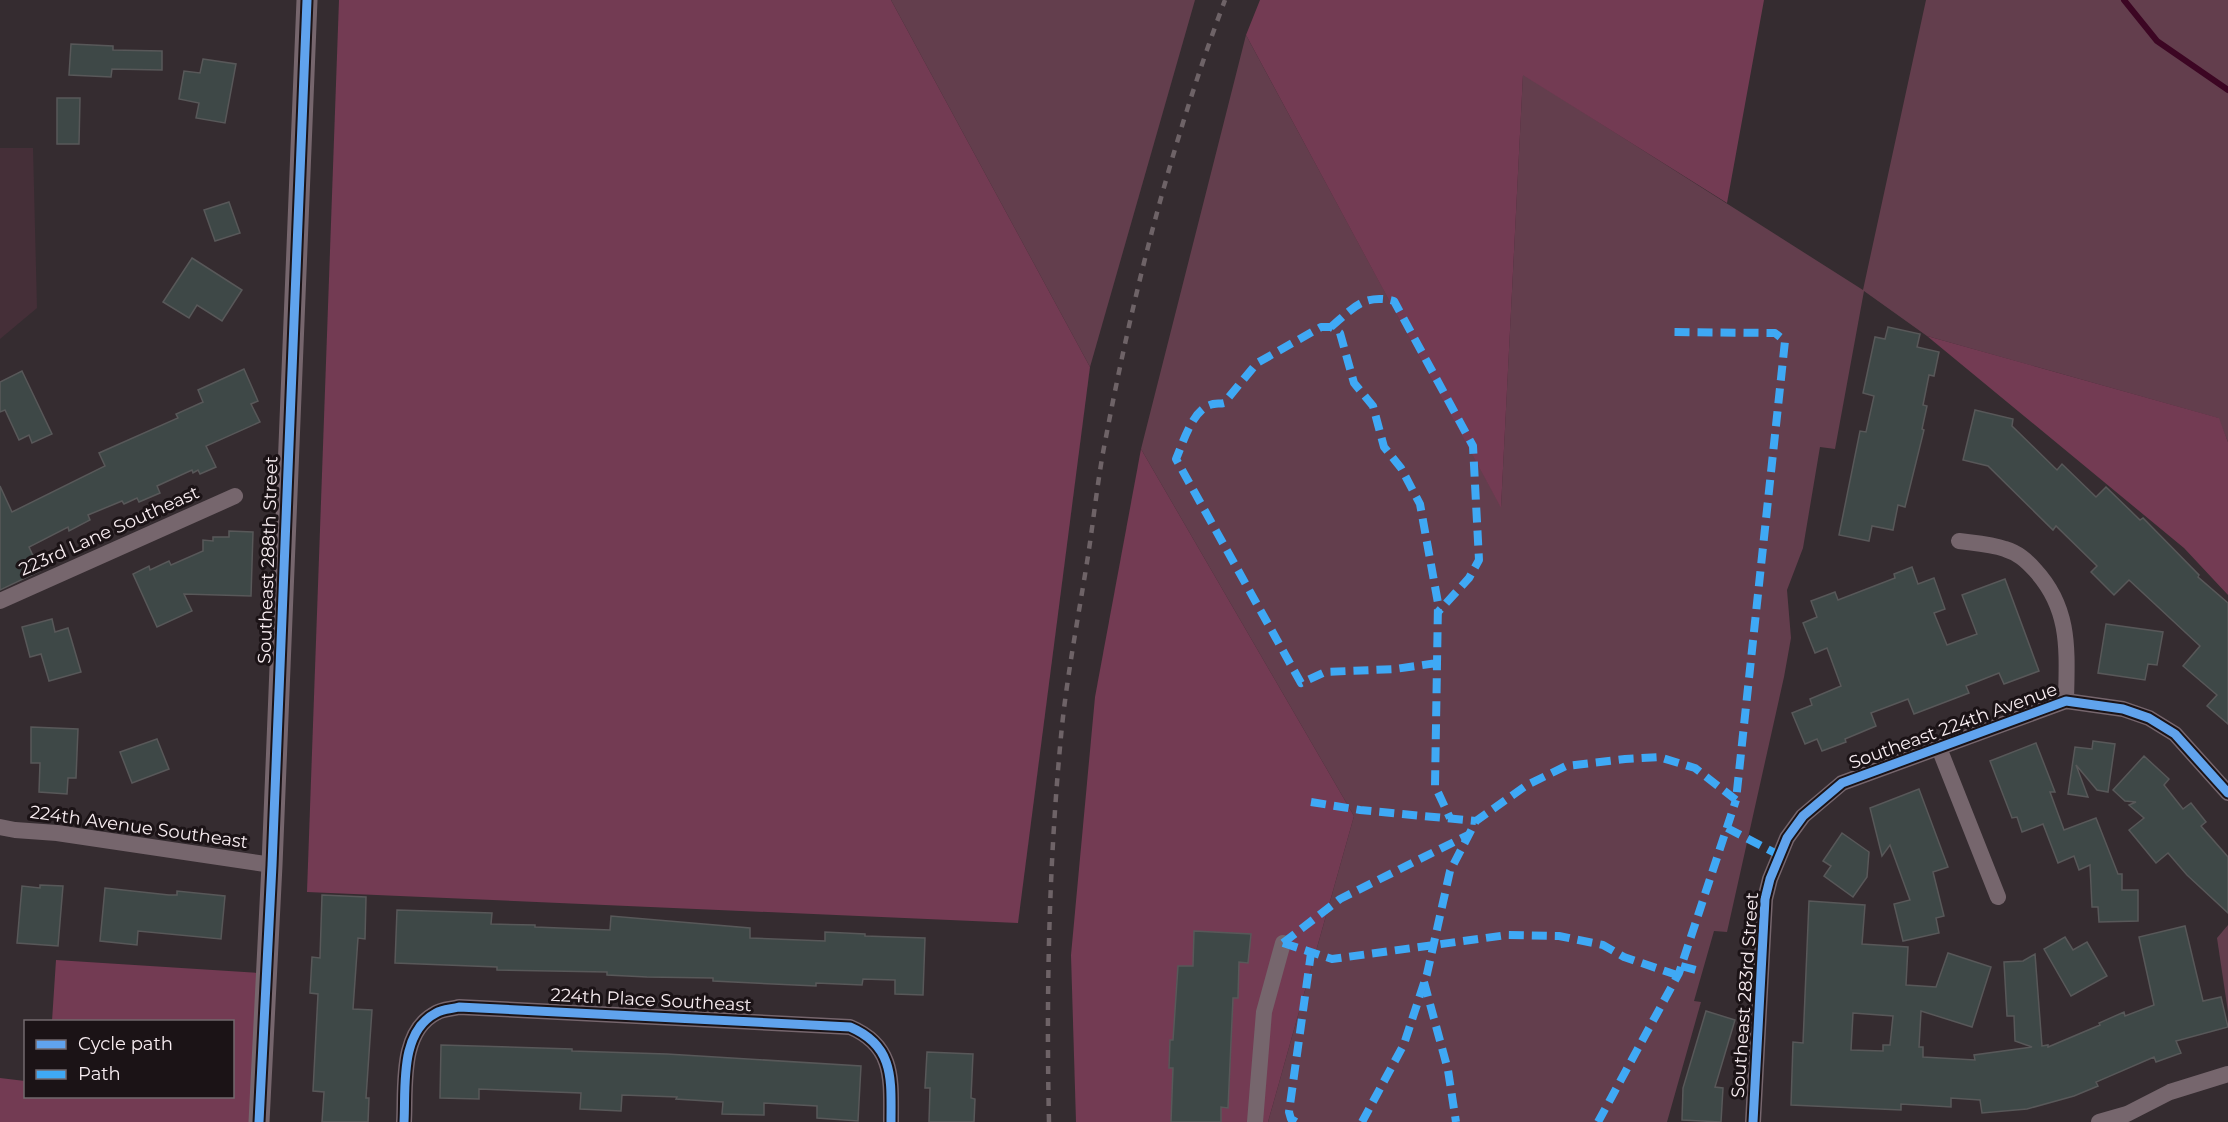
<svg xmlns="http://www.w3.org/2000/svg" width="2228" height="1122" font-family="Montserrat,sans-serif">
<rect width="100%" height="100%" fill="#352c30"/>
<polygon fill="#452f38" points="0,148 33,148 37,308 0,339"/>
<g fill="#633e4d">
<polygon points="891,0 1195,0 1090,367"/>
<polygon points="1926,0 2228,0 2228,442 2218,418 1927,336 1864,291 1835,449 1820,447 1803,548 1787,590 1791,638 1784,677 1727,932 1714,931 1694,1001 1701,1002 1667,1122 1268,1122 1354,816 1141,449 1246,35 1501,507 1523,74 1863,290"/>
<polygon points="2228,925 2228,1012 2217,938"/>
</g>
<g fill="#733b53">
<polygon points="339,0 891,0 1090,367 1018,923 307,892"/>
<polygon points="1260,0 1764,0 1727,203 1523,75 1501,508 1246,35"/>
<polygon points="1927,336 2219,418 2228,442 2228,595 2184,548"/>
<polygon points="1141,449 1354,816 1268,1122 1076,1122 1071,955 1095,697"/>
<polygon points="56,960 258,973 251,1122 0,1122 0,1078 25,1081 26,1096 232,1096 232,1022 52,1021"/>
</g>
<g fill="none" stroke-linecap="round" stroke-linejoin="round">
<polyline stroke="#3c0623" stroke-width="6" points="2124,0 2157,41 2228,90"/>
</g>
<g fill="#3e4847" stroke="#585859" stroke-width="1.5" fill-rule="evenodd">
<polygon points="71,44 113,46 113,50 162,51 162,70 112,69 111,77 69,75"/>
<polygon points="203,59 236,64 225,123 196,118 199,103 179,99 184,71 200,73"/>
<polygon points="57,98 80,98 79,144 57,144"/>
<polygon points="229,202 240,233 215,241 204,210"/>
<polygon points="192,258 242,290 222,321 197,305 189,318 163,302"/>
<polygon points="1888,327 1920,334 1917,347 1939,352 1934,376 1929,375 1923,405 1927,406 1922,429 1924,430 1905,507 1898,505 1893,530 1872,526 1869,541 1839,535 1860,431 1866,432 1874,396 1863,393 1875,337 1885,339"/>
<polygon points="244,369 258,401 251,404 260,422 206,446 216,467 200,474 198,470 193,473 192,470 157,486 160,493 139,502 137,498 124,504 122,501 88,515 90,520 69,531 68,527 29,547 40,571 0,590 0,486 12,512 105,466 99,453 178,418 176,414 203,402 198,390"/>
<polygon points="22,371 52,434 32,443 29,435 19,440 5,410 0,412 0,382"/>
<polygon points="1975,410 2013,419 2012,426 2057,470 2062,464 2096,497 2106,487 2140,520 2143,518 2199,575 2198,577 2228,603 2228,724 2207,706 2217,695 2183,666 2200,646 2129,580 2114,595 2091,572 2097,566 2056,526 2053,530 1988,466 1963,460"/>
<polygon points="229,531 253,532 251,596 184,594 192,611 157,627 133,574 149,566 150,570 169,561 171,565 203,551 203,540 213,541 213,537 229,537"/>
<polygon points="1912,567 1918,584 1934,578 1945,609 1934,613 1947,645 1977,634 1962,595 2005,579 2039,671 2004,684 1999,673 1966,686 1969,693 1914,714 1908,699 1871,713 1876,726 1845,739 1846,742 1822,751 1817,739 1805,744 1792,713 1812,705 1810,699 1841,686 1827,648 1815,653 1803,623 1817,617 1811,601 1835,592 1838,600 1895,578 1894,574"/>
<polygon points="52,619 55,632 68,628 81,672 49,681 41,654 30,657 22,627"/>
<polygon points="2106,624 2163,632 2157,665 2148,664 2145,680 2098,673"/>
<polygon points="31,727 78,729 76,778 68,778 67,794 39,792 40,763 31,763"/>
<polygon points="157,739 169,769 132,783 120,752"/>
<polygon points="2093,741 2115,744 2108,792 2097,790 2076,765 2088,797 2068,794 2075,747 2092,749"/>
<polygon points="2036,743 2055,792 2050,792 2064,830 2096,818 2118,874 2122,874 2122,890 2138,890 2138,921 2099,922 2098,907 2092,907 2090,865 2079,870 2074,856 2058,863 2043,824 2022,832 2017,817 2012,818 1990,761"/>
<polygon points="2144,756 2169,779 2164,785 2183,809 2191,803 2206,822 2201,826 2228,857 2228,913 2187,875 2168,853 2156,863 2129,830 2144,818 2129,805 2136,802 2125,801 2113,790"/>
<polygon points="1919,789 1948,867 1933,872 1944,916 1936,918 1939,933 1903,941 1894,904 1910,900 1890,845 1882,856 1870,808"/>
<polygon points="1842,833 1869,852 1867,877 1853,897 1824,876 1831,866 1823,861"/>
<polygon points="40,885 63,886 58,946 17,943 22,886 40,888"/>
<polygon points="105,888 169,895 177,895 177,891 225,896 221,939 138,931 137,945 100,941"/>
<polygon points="322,895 366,897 365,939 358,938 353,1009 372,1010 366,1098 369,1098 368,1122 322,1122 324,1092 313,1091 318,994 310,993 312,957 320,958"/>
<path d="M1809 901 1865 905 1862 944 1908 947 1906 985 1936 987 1948 953 1991 967 1972 1027 1921 1011 1919 1047H1923V1057L1975 1060 1974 1055 2032 1047 2015 1041 2014 1016H2007L2004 962 2023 961 2035 954 2042 1046 2048 1045V1047L2100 1025 2099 1023 2124 1012 2125 1016 2154 1005 2139 937 2185 926 2203 1001 2221 997 2228 1027 2176 1041 2181 1053 2156 1062 2154 1057 2096 1082 2098 1086 2074 1096 2027 1109 1982 1113 1980 1100 1951 1098V1107L1901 1104V1110L1791 1105 1793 1042 1803 1043ZM1853 1013 1893 1016 1890 1045H1883V1051L1851 1050Z"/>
<polygon points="397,910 492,913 491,924 535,925 535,927 610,930 611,916 750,928 750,938 825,941 825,932 865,934 865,936 925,938 923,995 895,994 895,980 863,979 862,985 816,983 816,986 713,981 713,978 647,977 607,975 607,972 497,970 497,967 395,963"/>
<polygon points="1194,931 1251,934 1248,963 1239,962 1238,998 1233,998 1228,1108 1221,1107 1221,1122 1171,1122 1173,1068 1169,1068 1170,1040 1173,1040 1178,966 1193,966"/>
<polygon points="2065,937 2073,950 2087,942 2107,976 2071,996 2044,949"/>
<polygon points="1706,1011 1735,1020 1715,1087 1723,1088 1721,1122 1682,1120 1683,1088"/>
<polygon points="441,1045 572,1049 572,1051 667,1054 861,1066 858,1121 817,1118 817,1106 764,1103 764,1115 722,1114 723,1102 676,1099 677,1097 622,1095 621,1111 580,1109 581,1093 479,1089 479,1099 440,1098"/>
<polygon points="927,1052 973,1054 971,1098 975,1099 974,1122 929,1122 930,1088 925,1088"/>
</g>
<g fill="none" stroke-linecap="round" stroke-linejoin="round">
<g stroke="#76666d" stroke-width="16">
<path d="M1959 541C1974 543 1991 544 2005 549 2018 553 2026 560 2035 570 2071 609 2067 651 2066 701"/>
<polyline points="0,601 235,496"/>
<polyline points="1939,748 1998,897"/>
<polyline points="0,827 15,830 57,833 272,865"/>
<path d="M404 1122C406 1088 399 1032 436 1013 442 1009 452 1009 459 1007L850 1027C895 1046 891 1080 891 1122"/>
<polyline points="1255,1122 1264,1012 1283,943"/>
<polyline points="1753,1122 1765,899 1770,879 1787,838 1803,816 1842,783 2066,701 2123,709 2149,718 2175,734 2228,793"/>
<polyline points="2099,1122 2127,1114 2170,1092 2228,1074"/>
</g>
<polyline stroke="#76666d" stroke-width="21" points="259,1122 272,865 307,0"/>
<path stroke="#6e6367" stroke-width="4.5" stroke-dasharray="8 8" stroke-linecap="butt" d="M1049 1122C1046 990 1049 858 1062 726 1068 670 1079 613 1088 556 1094 517 1098 476 1106 437 1134 289 1172 141 1225 0"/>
<g stroke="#3fa9f5" stroke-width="8" stroke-dasharray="15 8" stroke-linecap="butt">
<path d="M1331 327C1352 309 1364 293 1394 301L1473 446 1479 560 1469 578 1438 612"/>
<path d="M1437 663 1395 669 1325 672 1301 683 1176 459C1183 443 1192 411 1210 405 1214 403 1220 404 1224 403L1257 363 1321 327H1331L1340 333 1354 383 1373 406 1384 447 1401 468 1420 504 1438 603 1435 786 1450 818"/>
<polyline points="1311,802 1360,810 1476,821"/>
<polyline points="1727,828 1779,855"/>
<polyline points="1283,943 1332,959 1507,935 1559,936 1603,945 1624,957 1677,975"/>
<polyline points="1283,943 1340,899 1468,835"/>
<polyline points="1681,966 1703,972"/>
<polyline points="1424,982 1448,1070 1456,1122"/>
<polyline points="1296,1122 1291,1119 1289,1112 1311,953"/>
<polyline points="1362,1122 1404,1044 1427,974 1450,871 1476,821 1527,785 1566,766 1625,759 1659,757 1695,768 1736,800 1785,341 1775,333 1668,332"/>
<polyline points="1598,1122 1679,973 1736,800"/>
</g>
<defs>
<g id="cycleway">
<polyline points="259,1122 272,865 307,0"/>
<path d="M404 1122C406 1088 399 1032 436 1013 442 1009 452 1009 459 1007L850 1027C895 1046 891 1080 891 1122"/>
<polyline points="1753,1122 1765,899 1770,879 1787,838 1803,816 1842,783 2066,701 2123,709 2149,718 2175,734 2228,793"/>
</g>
</defs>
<use href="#cycleway" stroke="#1b1316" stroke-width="13"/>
<use href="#cycleway" stroke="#60a3ed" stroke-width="9"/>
</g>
<g text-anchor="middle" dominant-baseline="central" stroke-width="6" stroke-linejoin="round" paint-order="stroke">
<g font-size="18" fill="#f8edf1" stroke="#1b1316">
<text transform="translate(109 531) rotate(-24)">223rd Lane Southeast</text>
<text transform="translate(268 560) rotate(-88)">Southeast 288th Street</text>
<text transform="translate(1953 726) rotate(-20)">Southeast 224th Avenue</text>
<text transform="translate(139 827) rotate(8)">224th Avenue Southeast</text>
<text transform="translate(1745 995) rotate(-86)">Southeast 283rd Street</text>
<text transform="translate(651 1000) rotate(3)">224th Place Southeast</text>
</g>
</g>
<rect x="24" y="1020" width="210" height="78" fill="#1b1316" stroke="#736a6e" stroke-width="1.5"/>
<rect x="36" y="1040" width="30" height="9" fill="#60a3ed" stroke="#736a6e" stroke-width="1.5"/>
<text x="78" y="1050" font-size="18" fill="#f8edf1">Cycle path</text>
<rect x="36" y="1070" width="30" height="9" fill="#3fa9f5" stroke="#736a6e" stroke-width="1.5"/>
<text x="78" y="1080" font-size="18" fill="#f8edf1">Path</text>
</svg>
